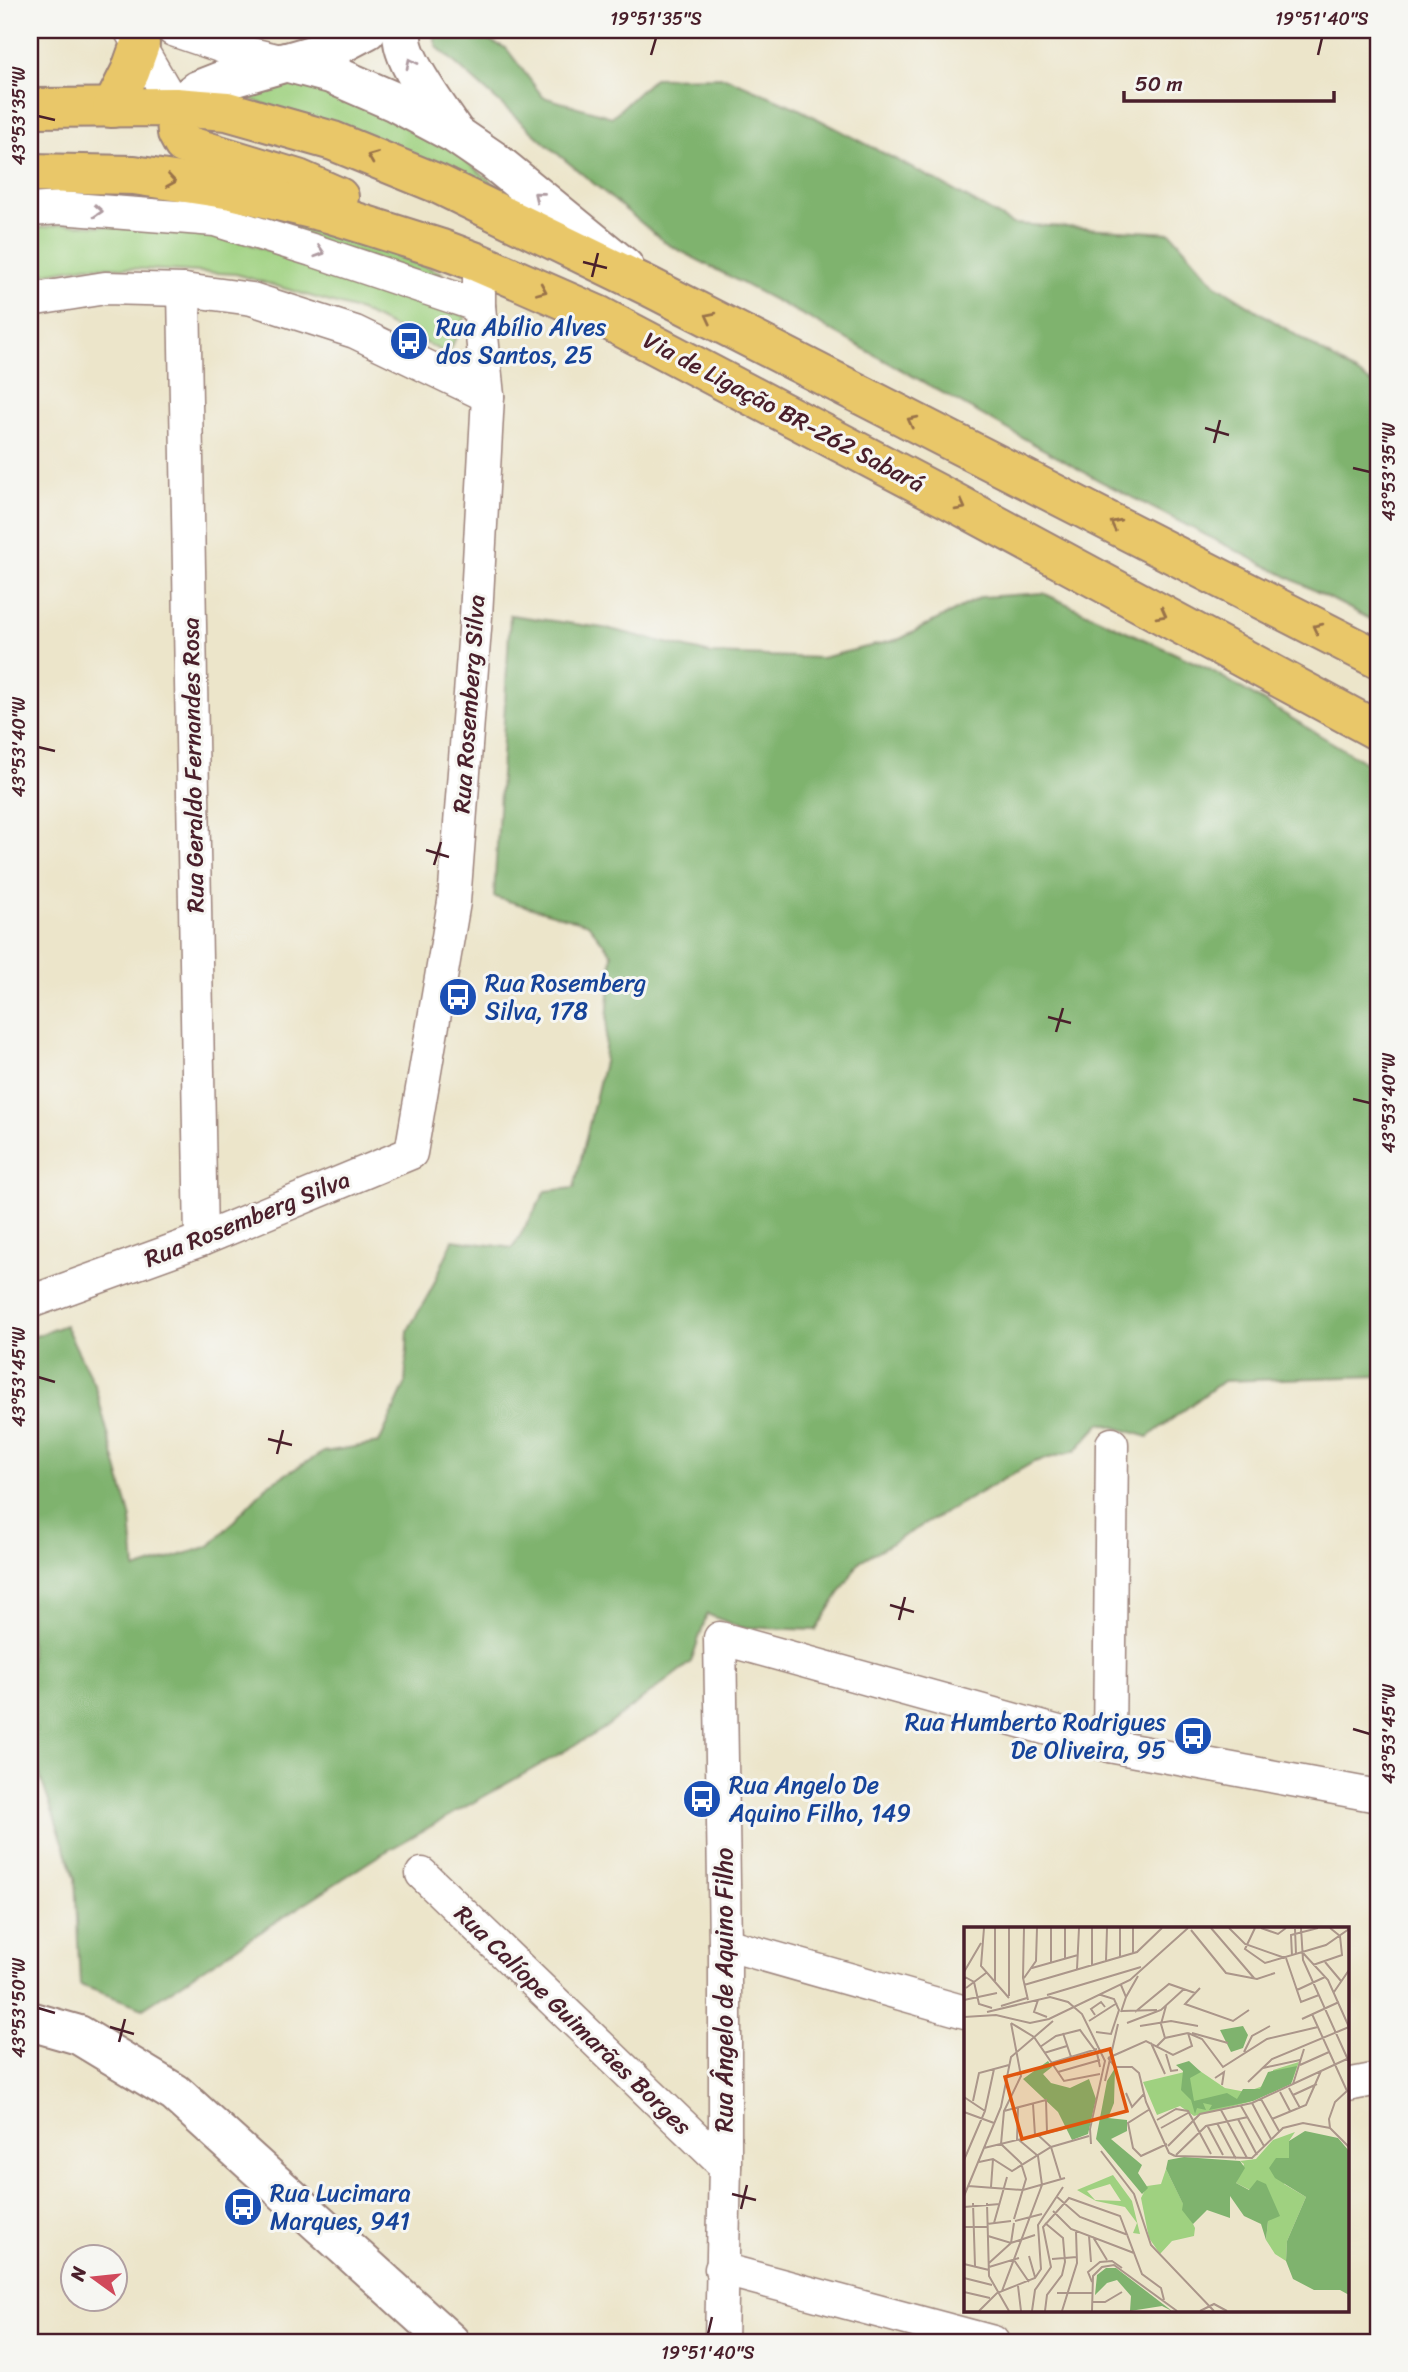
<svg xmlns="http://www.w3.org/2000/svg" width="1408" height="2372" font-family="Sriracha,sans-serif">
<rect width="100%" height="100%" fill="#f6f6f2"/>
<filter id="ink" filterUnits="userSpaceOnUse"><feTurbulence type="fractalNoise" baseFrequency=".0143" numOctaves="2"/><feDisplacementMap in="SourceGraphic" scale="14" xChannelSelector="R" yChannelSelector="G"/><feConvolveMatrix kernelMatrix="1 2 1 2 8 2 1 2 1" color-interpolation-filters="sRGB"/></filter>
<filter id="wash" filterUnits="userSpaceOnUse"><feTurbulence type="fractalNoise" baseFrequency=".00686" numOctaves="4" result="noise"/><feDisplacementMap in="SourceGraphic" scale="28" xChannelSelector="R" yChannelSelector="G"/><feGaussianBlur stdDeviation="1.57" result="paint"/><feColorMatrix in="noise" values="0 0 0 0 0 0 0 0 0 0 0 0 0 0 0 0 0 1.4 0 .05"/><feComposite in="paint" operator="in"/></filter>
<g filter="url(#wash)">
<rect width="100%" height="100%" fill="#ece5ca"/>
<g fill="#9fd180" stroke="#747856" stroke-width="2">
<polygon points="282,81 352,98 450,148 524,208 220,87"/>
<polygon points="30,186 151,190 349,237 442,273 436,279 249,218 30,202"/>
<polygon points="66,224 213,232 466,316 448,354 360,311 236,274 88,266 30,276 30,229"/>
</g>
<g fill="#7fb36e" stroke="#64694c" stroke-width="2">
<polygon points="432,30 466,30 506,48 543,97 612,117 654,78 725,77 797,108 933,179 1013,224 1171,233 1215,284 1378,387 1378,623 1102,482 803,315 667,244 547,145 437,47"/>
<polygon points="1043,593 1209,669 1378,770 1378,1376 1223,1381 1148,1437 1101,1423 1075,1451 1034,1462 860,1561 816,1630 739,1627 707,1614 691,1662 602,1730 378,1856 143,2008 80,1985 75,1877 30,1747 30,1338 65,1325 95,1386 131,1519 135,1570 210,1546 269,1484 324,1452 379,1443 405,1385 408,1330 431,1290 453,1240 513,1248 546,1191 574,1188 604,1062 612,954 588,924 494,897 510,615 610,629 711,654 821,658 900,639 981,597"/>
</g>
</g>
<g filter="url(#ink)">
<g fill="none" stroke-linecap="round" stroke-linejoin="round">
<defs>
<g id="minor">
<polyline points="130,30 175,107"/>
<polyline points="173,30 226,48 285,62"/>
<polyline points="30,210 60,208 215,220 312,250 479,306"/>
<polyline points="184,290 201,1240"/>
<polyline points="30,300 105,288 184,290 252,299 355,332 488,396"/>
<polyline points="30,1302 201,1240 411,1153 454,902 476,616 488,396 479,306 479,263"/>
<polyline points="1109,1746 1112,1444"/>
<polyline points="422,1874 725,2166"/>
<polyline points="725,1944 965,2012"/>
<polyline points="1347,2085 1378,2079"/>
<polyline points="721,2269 993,2342"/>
<polyline points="721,2342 725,2166 725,1944 720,1638 1109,1746 1378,1796"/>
</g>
<g id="tertiary">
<path d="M403 30C396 55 440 110 454 132"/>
<polyline points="285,62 331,74 393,101 455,134 493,160 624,267"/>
<polyline points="175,107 198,90 221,81 329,50 367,30"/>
<polyline points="30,2021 79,2035 175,2093 450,2342"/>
</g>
<g id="trunk">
<polyline points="175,107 177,133 183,144 298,179 339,197"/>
<polyline points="30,108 175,107 227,111 333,141 436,183 648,286 1378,659"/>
<polyline points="112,108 130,72 140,44"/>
<polyline points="30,173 134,175 232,190 328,213 439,248 479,263 600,316 950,500 1378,731"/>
</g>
</defs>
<use href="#minor" stroke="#9b827a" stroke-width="35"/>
<use href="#tertiary" stroke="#9b827a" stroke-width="42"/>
<use href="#trunk" stroke="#9b827a" stroke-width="42"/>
<use href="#minor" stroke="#fff" stroke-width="32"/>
<use href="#tertiary" stroke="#fff" stroke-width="38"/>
<use href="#trunk" stroke="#e9c769" stroke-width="38"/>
</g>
<defs><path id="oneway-chevron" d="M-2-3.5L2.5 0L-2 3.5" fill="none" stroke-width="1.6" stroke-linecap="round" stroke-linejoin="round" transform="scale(1.75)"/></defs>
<g stroke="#ae9aa0">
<use href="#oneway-chevron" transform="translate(411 63) rotate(-116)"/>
<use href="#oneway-chevron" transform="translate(538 196) rotate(-141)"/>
<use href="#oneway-chevron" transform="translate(98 211) rotate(4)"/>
<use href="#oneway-chevron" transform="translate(320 252) rotate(18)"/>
</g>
<g stroke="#9a734a">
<use href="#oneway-chevron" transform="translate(372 157) rotate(-158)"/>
<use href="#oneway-chevron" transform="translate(171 181) rotate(9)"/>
<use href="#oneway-chevron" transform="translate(542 290) rotate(23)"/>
<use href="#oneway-chevron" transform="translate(710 317) rotate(-153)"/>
<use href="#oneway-chevron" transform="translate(912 421) rotate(-153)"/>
<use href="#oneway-chevron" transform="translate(961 506) rotate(28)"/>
<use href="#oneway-chevron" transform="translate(1115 524) rotate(-153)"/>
<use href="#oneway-chevron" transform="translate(1162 614) rotate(28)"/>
<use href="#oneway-chevron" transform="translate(1317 628) rotate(-153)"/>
</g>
</g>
<path fill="none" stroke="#4a1f2b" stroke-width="2.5" d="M651 55 656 38M1318 55 1322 38M38 116 55 120M583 262 607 268M592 277 598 253M1205 428 1229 435M1214 443 1220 420M1353 468 1370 472M38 747 55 751M426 850 449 857M434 865 441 842M1048 1017 1071 1023M1056 1032 1063 1008M1353 1099 1370 1103M38 1377 55 1382M268 1439 292 1445M277 1454 283 1430M890 1605 914 1612M899 1620 905 1597M1353 1729 1370 1734M38 2008 55 2013M110 2027 134 2034M119 2042 125 2019M732 2194 756 2200M741 2209 747 2185M708 2334 712 2317"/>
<defs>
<symbol id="bus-disc" viewBox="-11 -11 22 22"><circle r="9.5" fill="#1a4fb4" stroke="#f6f6f2"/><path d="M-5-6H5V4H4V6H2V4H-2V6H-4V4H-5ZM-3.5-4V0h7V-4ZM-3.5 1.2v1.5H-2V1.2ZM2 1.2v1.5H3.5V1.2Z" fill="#fff"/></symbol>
</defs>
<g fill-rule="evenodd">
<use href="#bus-disc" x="387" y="319" width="44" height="44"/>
<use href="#bus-disc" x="436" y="975" width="44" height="44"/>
<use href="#bus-disc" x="1171" y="1714" width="44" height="44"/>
<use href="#bus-disc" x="680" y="1777" width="44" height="44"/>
<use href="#bus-disc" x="221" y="2185" width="44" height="44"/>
</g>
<g text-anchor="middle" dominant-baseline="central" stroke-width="6" stroke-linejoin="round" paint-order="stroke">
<g font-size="24" fill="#164399" stroke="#f6f6f2" text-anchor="start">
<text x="436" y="327">Rua Abílio Alves<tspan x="436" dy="28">dos Santos, 25</tspan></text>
<text x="485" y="983">Rua Rosemberg<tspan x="485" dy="28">Silva, 178</tspan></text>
<text x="1166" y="1722" text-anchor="end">Rua Humberto Rodrigues<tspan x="1166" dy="28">De Oliveira, 95</tspan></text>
<text x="729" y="1785">Rua Angelo De<tspan x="729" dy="28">Aquino Filho, 149</tspan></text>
<text x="270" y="2193">Rua Lucimara<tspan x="270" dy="28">Marques, 941</tspan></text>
</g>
<g font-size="24" fill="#4a1f2b" stroke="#f6f6f2">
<text transform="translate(784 412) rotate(28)">Via de Ligação BR-262 Sabará</text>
<text transform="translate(469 704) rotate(-86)">Rua Rosemberg Silva</text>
<text transform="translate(193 765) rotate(-91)">Rua Geraldo Fernandes Rosa</text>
<text transform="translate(247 1219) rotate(-22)">Rua Rosemberg Silva</text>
<text transform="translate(724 1990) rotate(-90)">Rua Ângelo de Aquino Filho</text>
<text transform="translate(573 2020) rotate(44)">Rua Calíope Guimarães Borges</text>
</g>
</g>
<g transform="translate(964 1927)">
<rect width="385" height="385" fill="#ece5ca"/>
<path d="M335 135 328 155 285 175 230 189 216 179 193 188 179 155 233 142 261 161 282 165 310 155 309 143ZM331 205 325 214V231L319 234 320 257 342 270 323 314 322 334 311 327 302 313 304 294 291 258 286 263 272 256 280 237 276 234 292 232 309 213ZM202 242 231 301 230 309 208 314 196 327 185 311 177 271 183 259 197 257ZM149 248 168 274 176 307 169 306 173 296 161 280 132 274 113 263ZM146 257 157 274 131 273 123 264Z" fill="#9fd180" fill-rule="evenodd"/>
<path d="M279 99 284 108 279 121 267 125 256 103ZM84 134 88 140 79 147 87 156 106 161 125 152 132 172 124 207 108 213 94 185 59 152ZM225 134 237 145 226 151 230 174 263 166 273 172 279 162H296L304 145 333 139 327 157 289 174 245 183 248 178 239 176 242 183 233 181 231 187 227 173 217 163 219 144 212 138ZM151 141 150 176 144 191 163 193V204L147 212 178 238 174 246 184 261 178 267 132 212 143 154ZM341 204 374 211 385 224V368L376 363H350L329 352 322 334 323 314 342 270 311 251 305 241 312 231H325V214ZM220 230 276 234 281 241 272 256 285 263 293 253 302 257 316 289 304 294 302 313 297 297 280 289 266 269V291L243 283 229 297 218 283 219 277 202 242 204 233ZM142 341H152L208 384 198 379 166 384 167 369 153 353 143 356 131 368 133 348Z" fill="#7fb36e"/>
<path fill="none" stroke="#ab968a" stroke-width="2" d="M20 1 17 39 45 71M60 1 59 51 64 73M156 1V30M247 1 290 51M265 1 281 17 321 31M291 1 281 22 301 36 362 18 385 2M297 1 314 7 322 1M337 1 339 33 385 135M331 2 332 27M227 3 262 46 293 52 311 46M169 26V1M339 26 364 53 385 100M328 29 327 8 354 1M322 31 337 75 355 68M101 32V1M142 34 143 1M361 35 377 54M87 36V1M128 38V1M349 38 378 28 376 9 366 1M68 41 114 28M113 42 115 1M1 50 10 55 15 77 28 81M60 51 72 34 73 1M31 54V1M60 58 173 25 198 1M157 58 162 70 157 85M2 61 22 46M236 61 221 77 269 94 285 83M0 63V45L17 16M333 63 361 50M370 65 385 43M83 68 177 40M45 69V1M162 70 174 49M0 73 33 66M74 73 70 85 83 90M37 79 63 71M158 84 193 83M23 85 86 70 104 75 118 87 141 134 126 202 127 217M171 85 205 57 231 66M348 87 383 164M131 88 127 82 137 75 141 80M0 90 32 88 66 96 85 92 166 53 224 1M338 92 375 75M125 94 153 76M47 96 57 149 40 184 37 217 57 236 62 252 50 292M47 96 70 110 100 154 136 147M163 96 197 83 220 62M176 99 207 94 234 99M132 105 147 107 155 83 150 72 137 68M99 106 107 130M224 106 238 112 259 140 303 112 354 100M228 106 264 116M201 111 197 97 202 79M187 116 201 147M193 119 201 111 224 106M76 120 92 109 116 103 133 126 136 140M280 125 288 109 306 99M80 126 103 119M202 127 207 144 214 143M144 131 151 140H168L175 146 182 175 205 226 211 229M144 131 182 114 209 128 228 119 224 106M87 136 133 122M336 138 365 125M299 141 336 133M94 145 136 133M251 151 260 145 258 158M141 154 154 97M284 155 308 132 385 100M329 157 340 122M325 161 336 181M384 163 371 175 365 192 366 201 385 220M316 165 326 184M162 166 168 180 180 167M329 168 353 157M0 170 21 184M297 172 315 204M9 174 15 146 45 138M288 176 307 212M69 177 71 208M277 179 300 219M186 182 164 196 169 221 177 229 203 217M257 183 283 231M40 184 82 173 83 205M0 185 30 196M274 192 293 228M308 192 342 178 357 144M193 193 212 182 224 184 247 227M253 196 272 232M243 198 259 228M197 201 224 186M74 208 87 220 97 253M53 213 54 181M204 219 236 187 288 176 385 131M20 221 99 202M137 224 170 267 187 318 250 384M212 228 242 199 284 190M211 229 288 231 319 201 339 196 366 201M0 233 21 184 30 142M15 235 29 232 48 244 87 220 125 209M4 259 59 263 101 251M27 260 29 232M0 269 37 180 47 130 89 94M92 269 116 290 164 308M9 276 11 339M23 276 25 349 45 384M0 280 36 277M89 284 107 302 170 326M51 294 78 287M30 296 43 250M81 296 99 311 101 335 98 348 83 368 81 384M23 297 47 294M0 300H24M24 309 47 316 71 308M125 309 127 335M129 310 143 333M65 329 71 350M88 332 113 330M50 333 65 355M25 336 47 316 50 296M0 337 25 343M25 340 55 331M0 351 28 358M128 355 124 345 136 335 148 334 158 341M54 359 57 384M38 364 78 258 74 229 55 213M0 365 26 371M93 366H128M128 375H141L158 365M15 384 33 366 71 351 77 342 74 298 99 260M68 384 71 363 87 340 79 300 105 271 156 289 178 347 197 361 200 373M98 384 113 336 112 304M128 384 129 349 138 340 150 338 213 384M236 384 250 377 263 384"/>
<path fill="#e0560e" fill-opacity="0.15" stroke="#e0560e" stroke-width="3.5" d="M146 122 163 184 58 212 41 150Z"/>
<rect width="385" height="385" fill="none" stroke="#4a1f2b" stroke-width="3.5"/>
</g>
<rect width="1408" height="2372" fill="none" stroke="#f6f6f2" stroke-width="77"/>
<g transform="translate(94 2278) rotate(285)"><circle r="33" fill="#f6f6f2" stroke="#b1a0a2" stroke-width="2"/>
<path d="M0-5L12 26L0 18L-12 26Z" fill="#d1495b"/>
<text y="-10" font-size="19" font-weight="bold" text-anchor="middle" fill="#4a1f2b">N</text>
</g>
<path d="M1124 91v10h210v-10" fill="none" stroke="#4a1f2b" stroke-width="3.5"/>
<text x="1135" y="91" font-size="21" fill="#4a1f2b" stroke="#f6f6f2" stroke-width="5" paint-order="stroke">50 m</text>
<rect x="38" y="38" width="1332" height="2296" fill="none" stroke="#4a1f2b" stroke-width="2.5"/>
<g font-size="18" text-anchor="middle" fill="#4a1f2b">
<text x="656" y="25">19°51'35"S</text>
<text x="1322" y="25">19°51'40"S</text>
<text transform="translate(19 116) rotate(-90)" y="6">43°53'35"W</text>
<text transform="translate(1389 472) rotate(-90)" y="6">43°53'35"W</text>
<text transform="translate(19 747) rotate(-90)" y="6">43°53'40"W</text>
<text transform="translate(1389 1103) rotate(-90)" y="6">43°53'40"W</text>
<text transform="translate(19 1377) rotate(-90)" y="6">43°53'45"W</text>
<text transform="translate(1389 1734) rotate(-90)" y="6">43°53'45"W</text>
<text transform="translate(19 2008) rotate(-90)" y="6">43°53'50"W</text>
<text x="708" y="2359">19°51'40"S</text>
</g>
</svg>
